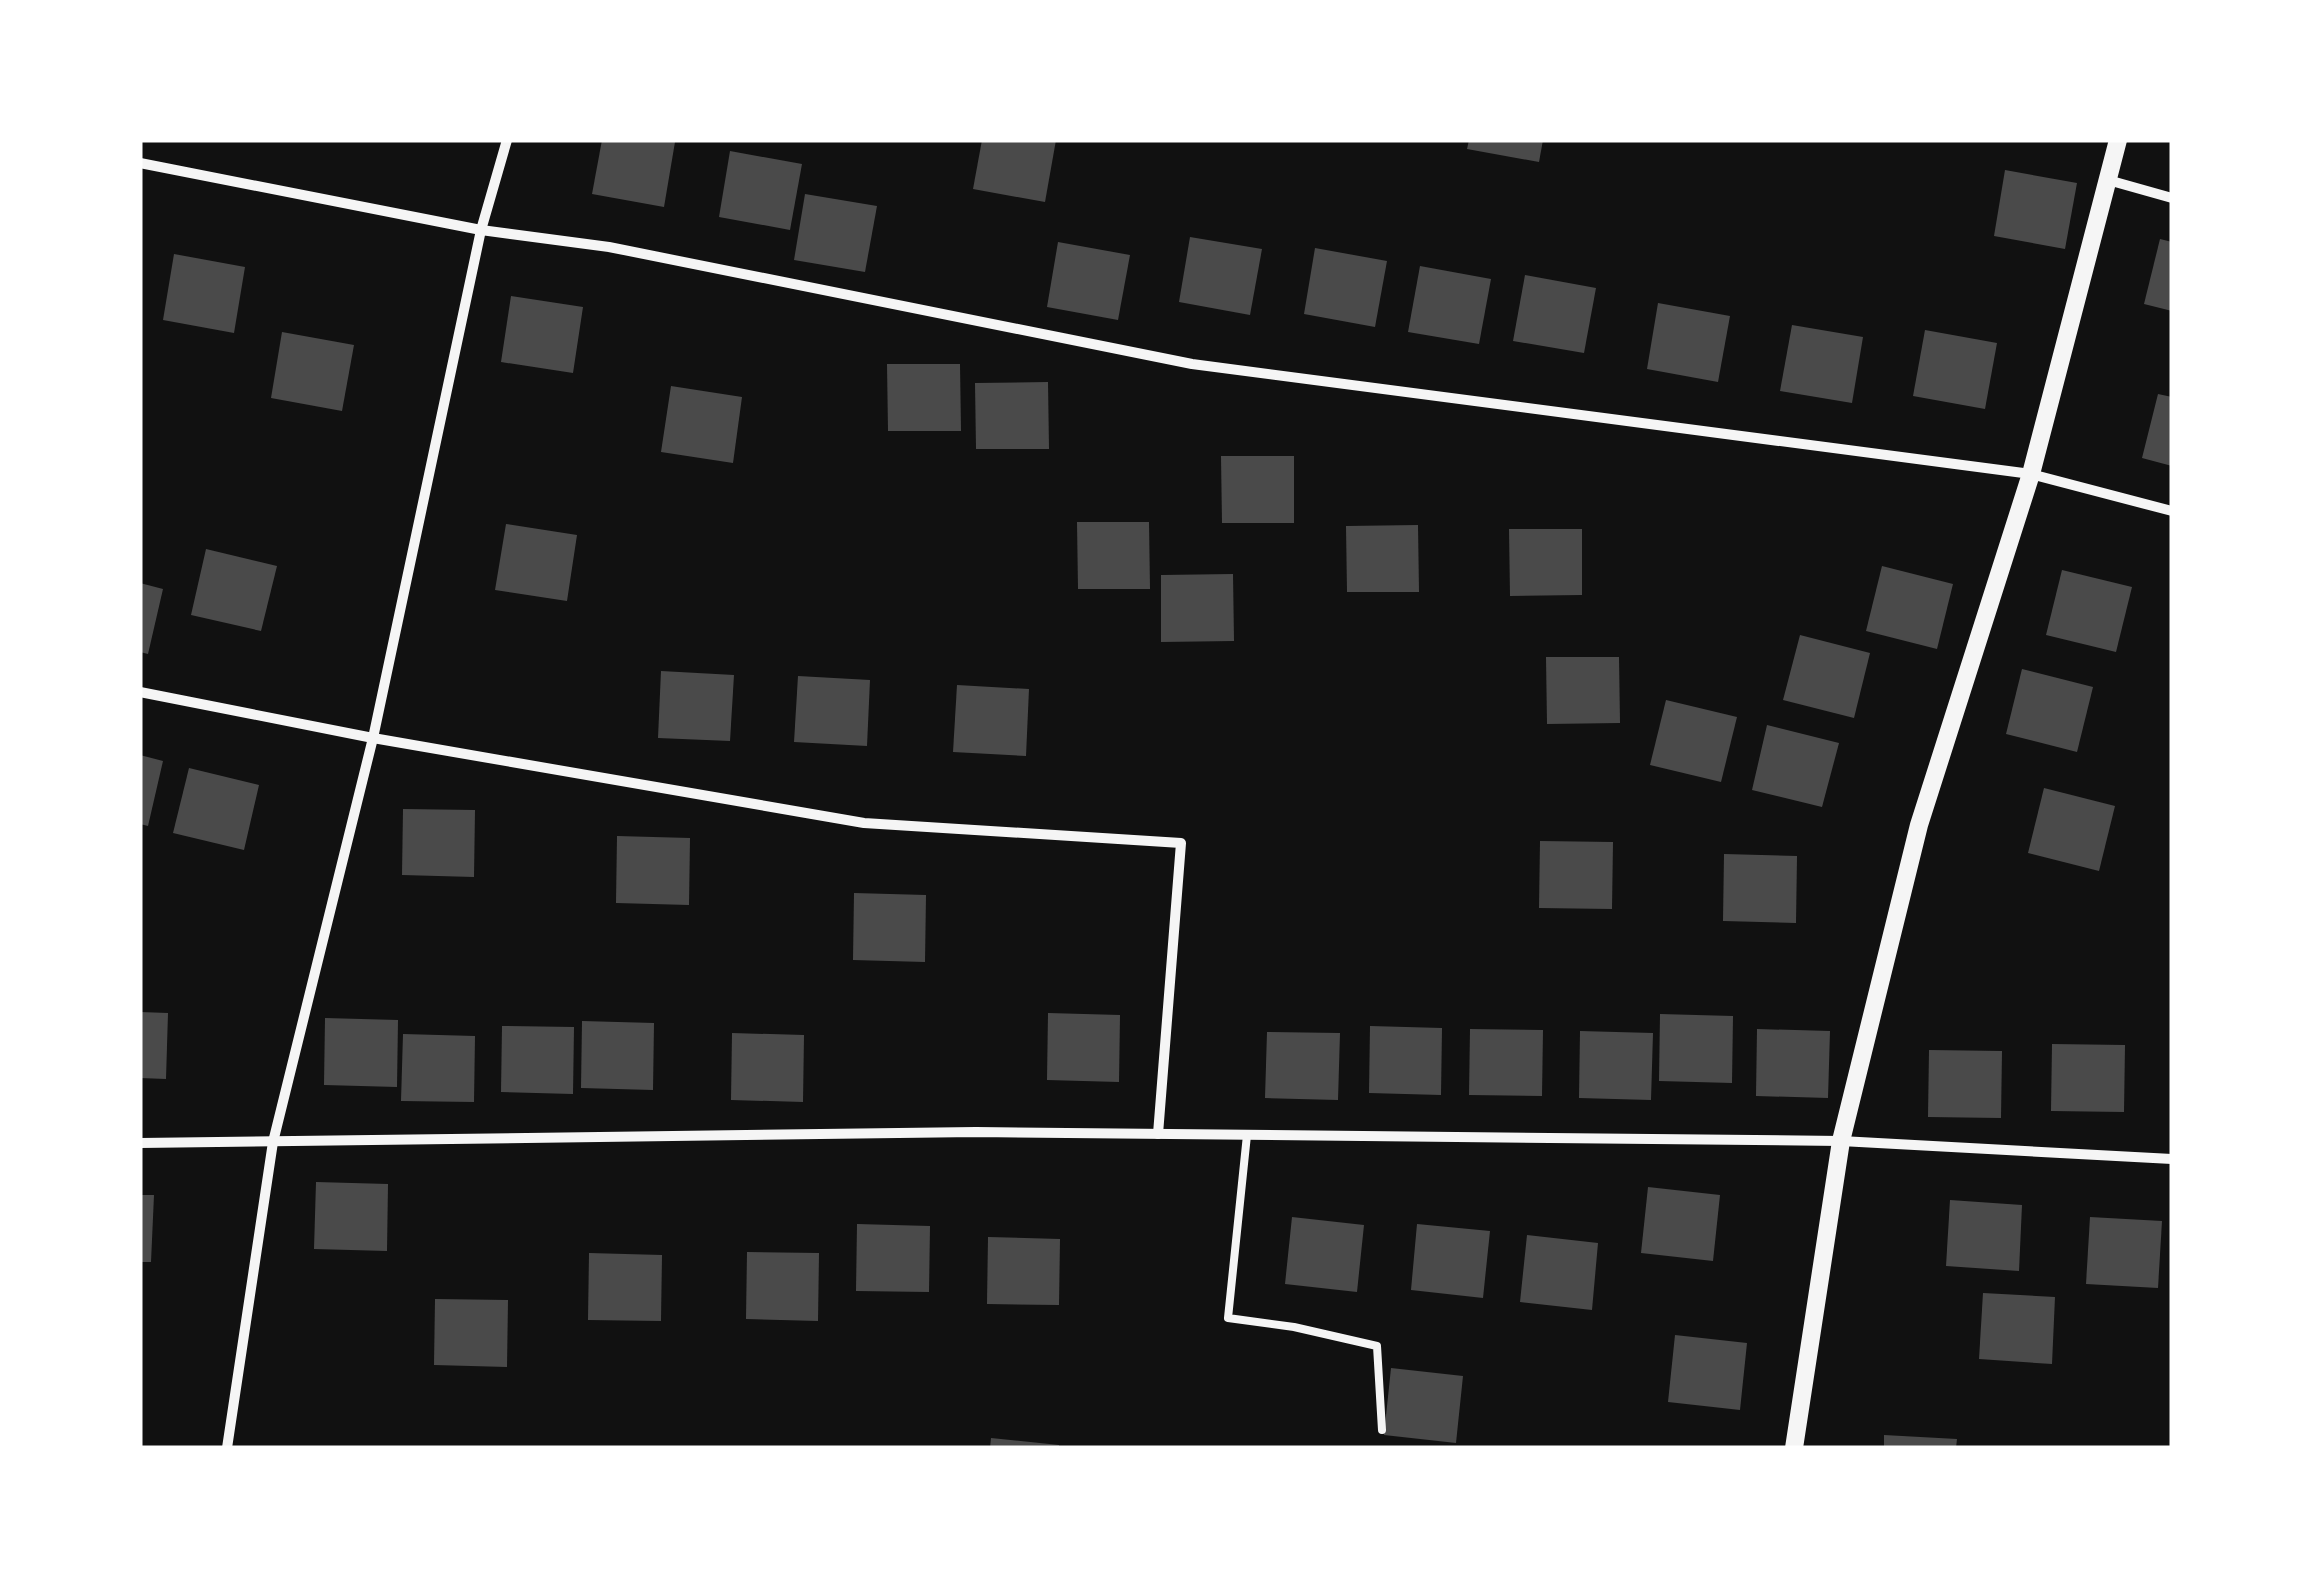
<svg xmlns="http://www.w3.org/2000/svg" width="2312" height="1588" font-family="'DM Sans',sans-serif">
<rect width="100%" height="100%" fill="#111"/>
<g fill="#4a4a4a">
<polygon points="602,140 675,142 664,207 592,194"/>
<polygon points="982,140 1056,140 1045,202 973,189"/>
<polygon points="1469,140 1543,140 1539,162 1467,149"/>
<polygon points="730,151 802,164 790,230 719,217"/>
<polygon points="2005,170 2077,183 2065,249 1994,236"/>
<polygon points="805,194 877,206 865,272 794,260"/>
<polygon points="1190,237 1262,249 1250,315 1179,302"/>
<polygon points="2160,239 2172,242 2172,311 2144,304"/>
<polygon points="1058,242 1130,255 1118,320 1047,307"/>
<polygon points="1315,248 1387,261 1375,327 1304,314"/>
<polygon points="174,254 245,267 234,333 163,320"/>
<polygon points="1420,266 1491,279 1479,344 1408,332"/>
<polygon points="1525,275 1596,288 1584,353 1513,341"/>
<polygon points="511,296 583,307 573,373 501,362"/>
<polygon points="1658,303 1730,316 1718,382 1647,369"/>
<polygon points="1792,325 1863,337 1852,403 1780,391"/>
<polygon points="1925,330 1997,343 1985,409 1913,396"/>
<polygon points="282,332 354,345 342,411 271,398"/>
<polygon points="887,364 960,364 961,431 888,431"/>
<polygon points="1048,382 1049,449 976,449 975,383"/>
<polygon points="671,386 742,397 733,463 661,452"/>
<polygon points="2158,394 2172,397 2172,466 2142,458"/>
<polygon points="1221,456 1294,456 1294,523 1222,523"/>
<polygon points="1077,522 1149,522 1150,589 1078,589"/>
<polygon points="506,524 577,535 567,601 495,590"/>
<polygon points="1418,525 1419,592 1347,592 1346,526"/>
<polygon points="1509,529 1582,529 1582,595 1510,596"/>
<polygon points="206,549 277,566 261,631 191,615"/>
<polygon points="1882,566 1953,584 1937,649 1866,631"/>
<polygon points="2062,570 2132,587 2116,652 2046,635"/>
<polygon points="1233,574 1234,641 1161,642 1161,575"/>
<polygon points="140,583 163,589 148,654 140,652"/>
<polygon points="1800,635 1870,653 1854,718 1783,700"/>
<polygon points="1546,657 1619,657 1620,723 1547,724"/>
<polygon points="2022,669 2093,687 2077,752 2006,734"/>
<polygon points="661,671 734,675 730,741 658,738"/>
<polygon points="798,676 870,680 867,746 794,742"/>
<polygon points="957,685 1029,689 1026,756 953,752"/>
<polygon points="1666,700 1737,717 1721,782 1650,765"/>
<polygon points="1767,725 1839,743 1822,807 1752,790"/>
<polygon points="140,755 163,761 148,826 140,824"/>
<polygon points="189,768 259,785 244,850 173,833"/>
<polygon points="2044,788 2115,806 2099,871 2028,853"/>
<polygon points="403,809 475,810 474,877 402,875"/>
<polygon points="617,836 690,838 689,905 616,903"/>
<polygon points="1540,841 1613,842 1612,909 1539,908"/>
<polygon points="1724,854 1797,856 1796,923 1723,921"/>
<polygon points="854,893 926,895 925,962 853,960"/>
<polygon points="140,1012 168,1013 166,1079 140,1078"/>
<polygon points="1048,1013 1120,1015 1119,1082 1047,1080"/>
<polygon points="1660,1014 1733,1016 1732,1083 1659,1081"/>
<polygon points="325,1018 398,1020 397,1087 324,1085"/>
<polygon points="582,1021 654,1023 653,1090 581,1088"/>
<polygon points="502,1026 574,1027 573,1094 501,1092"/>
<polygon points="1370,1026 1442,1028 1441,1095 1369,1093"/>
<polygon points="1470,1029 1543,1030 1542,1096 1469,1095"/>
<polygon points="1757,1029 1830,1031 1828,1098 1756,1096"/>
<polygon points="1580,1031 1653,1033 1651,1100 1579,1098"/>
<polygon points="1267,1032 1340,1033 1338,1100 1265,1098"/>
<polygon points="732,1033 804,1035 803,1102 731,1100"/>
<polygon points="403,1034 475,1036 474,1102 401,1101"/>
<polygon points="2052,1044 2125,1045 2124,1112 2051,1111"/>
<polygon points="1929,1050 2002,1051 2001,1118 1928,1117"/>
<polygon points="316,1182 388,1184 387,1251 314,1249"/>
<polygon points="1648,1187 1720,1195 1713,1261 1641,1253"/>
<polygon points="140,1195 154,1195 151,1262 140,1262"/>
<polygon points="1950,1200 2022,1205 2019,1271 1946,1266"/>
<polygon points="1292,1217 1364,1225 1357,1292 1285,1284"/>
<polygon points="2090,1217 2162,1221 2158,1288 2086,1284"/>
<polygon points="857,1224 930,1226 929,1292 856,1291"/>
<polygon points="1417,1224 1490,1231 1483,1298 1411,1290"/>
<polygon points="1527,1235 1598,1243 1592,1310 1520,1302"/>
<polygon points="988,1237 1060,1239 1059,1305 987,1304"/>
<polygon points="747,1252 819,1253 818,1321 746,1319"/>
<polygon points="589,1253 662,1255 661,1321 588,1320"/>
<polygon points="1983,1293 2055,1297 2052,1364 1979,1359"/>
<polygon points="435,1299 508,1300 507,1367 434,1365"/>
<polygon points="1675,1335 1747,1343 1740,1410 1668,1402"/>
<polygon points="1391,1368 1463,1376 1456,1443 1384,1435"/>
<polygon points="1884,1435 1957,1439 1956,1448 1884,1448"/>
<polygon points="991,1438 1059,1445 1059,1448 990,1448"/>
</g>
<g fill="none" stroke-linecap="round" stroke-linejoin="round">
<polyline stroke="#f5f5f5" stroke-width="8" points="1247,1135 1228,1318 1294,1327 1377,1346 1382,1430"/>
<g stroke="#f5f5f5" stroke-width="10">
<polyline points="140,163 481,230 609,247 1192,364 2031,474 2172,511"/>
<polyline points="2108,180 2172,198"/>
<polyline points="140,692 373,738 864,823 1181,843 1158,1134"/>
<polyline points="140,1143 976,1132 1841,1141 2172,1159"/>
<polyline points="227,1448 273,1142 373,738 481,230 507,140"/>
</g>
<polyline stroke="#f5f5f5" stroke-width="18" points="1794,1448 1841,1141 1919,825 2031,474 2118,140"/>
</g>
<rect width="2312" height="1588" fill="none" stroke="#ffffff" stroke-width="285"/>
</svg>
